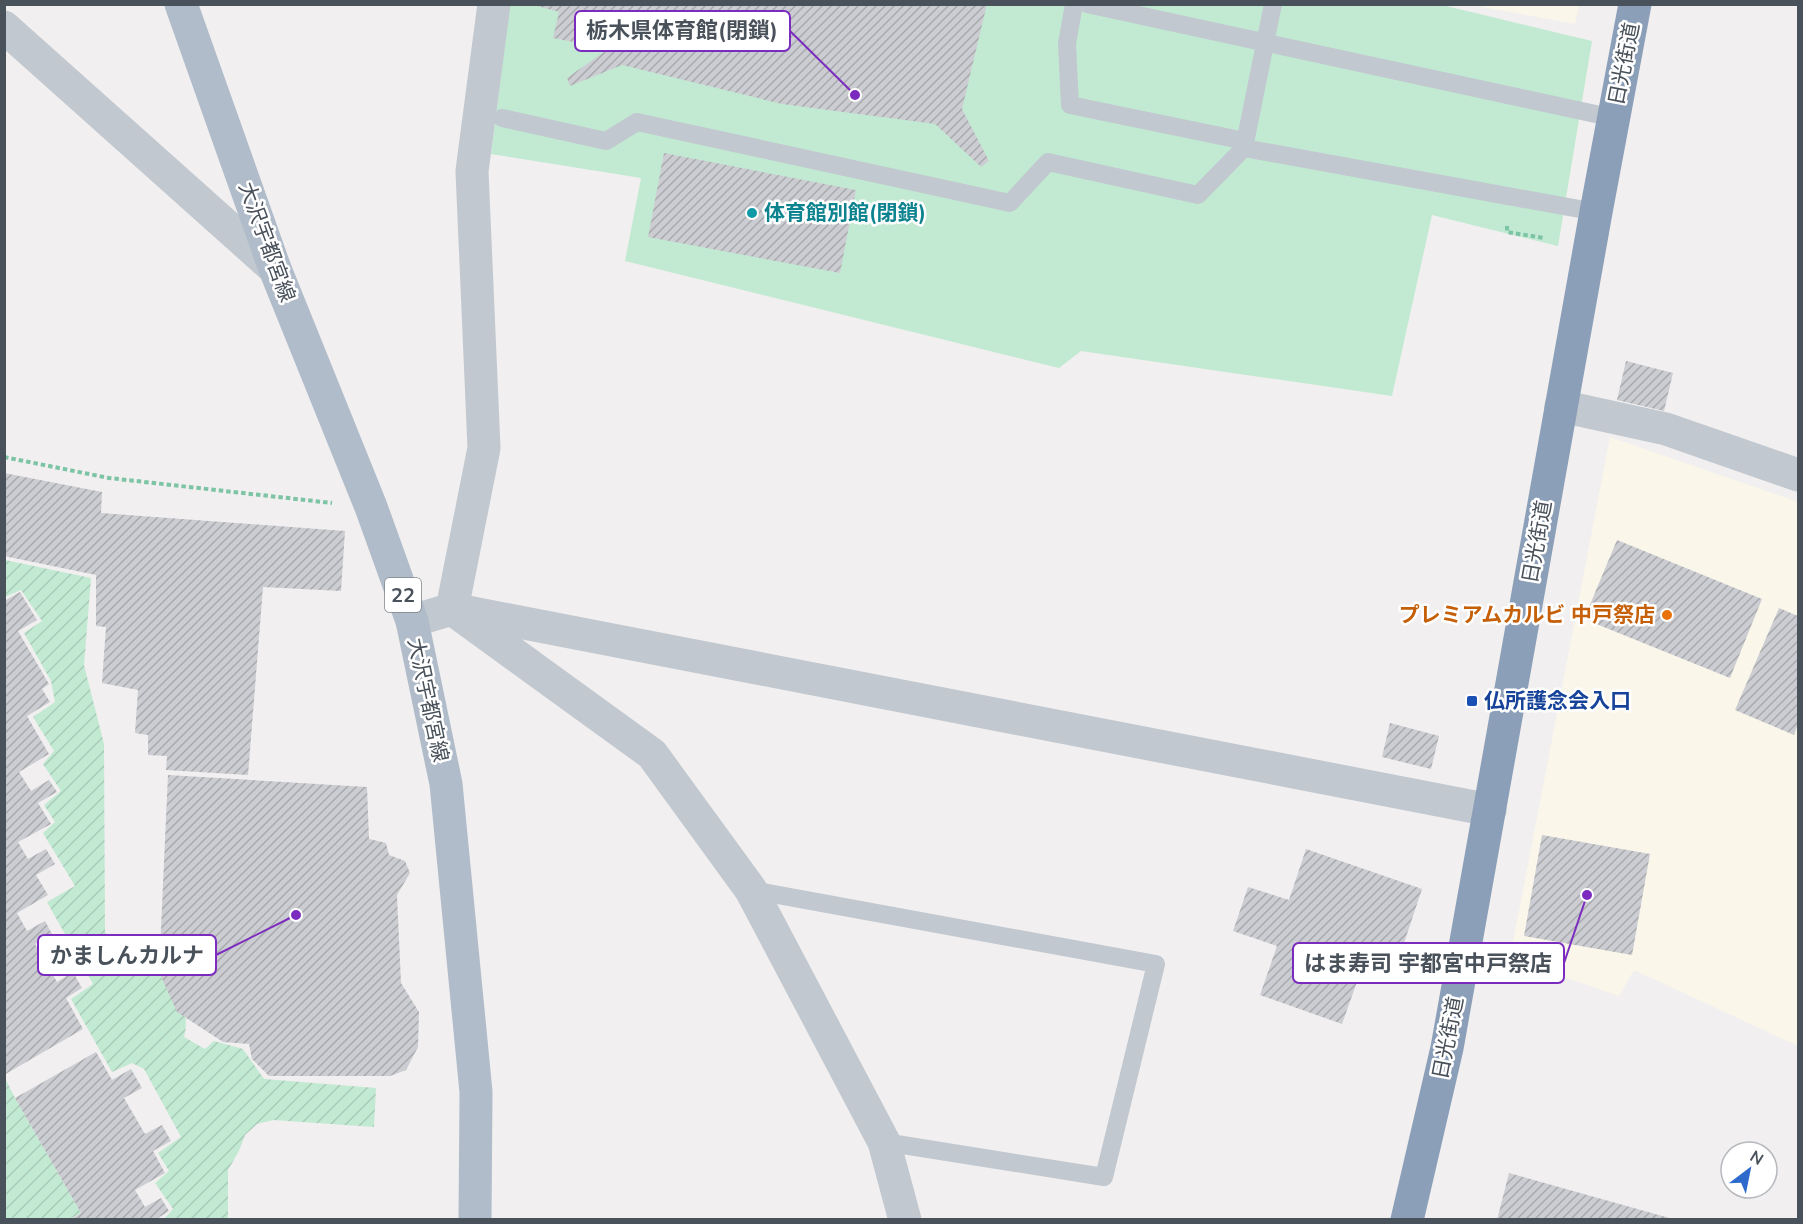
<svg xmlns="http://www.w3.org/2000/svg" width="1803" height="1224" font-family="'Nunito Sans','Noto Sans JP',sans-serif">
<defs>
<pattern id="garden-furrows" width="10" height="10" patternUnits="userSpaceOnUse" patternTransform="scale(1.5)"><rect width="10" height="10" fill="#c2ead3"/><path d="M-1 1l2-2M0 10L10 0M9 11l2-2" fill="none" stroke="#a8cab7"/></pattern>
<pattern id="building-hatch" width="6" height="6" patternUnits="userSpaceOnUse" patternTransform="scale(1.5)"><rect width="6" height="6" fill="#cccdd2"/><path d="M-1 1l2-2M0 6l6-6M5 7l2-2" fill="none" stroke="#a8a9ad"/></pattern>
</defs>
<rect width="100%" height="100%" fill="#f1efef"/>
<g fill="#faf6ea">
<polygon points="1472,5 1579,4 1579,5 1575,24"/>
<polygon points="1610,437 1798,502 1798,1046 1634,970 1619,996 1510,958"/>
</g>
<g fill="url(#garden-furrows)">
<path d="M5 560 91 578 84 665 104 744 105 931 117 956 140 949 157 948V971C161 973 167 975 170 978 184 990 189 1020 184 1037L205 1049 214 1041 243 1049 264 1079 376 1088 374 1127 273 1120 257 1124 245 1135 239 1151 228 1170V1219H164L173 1209 155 1183 169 1171 158 1153 181 1137 144 1069 132 1063 112 1072 71 999 93 984 47 902 75 886 43 833 55 822 44 805 61 791 43 764 54 751 33 717 55 702 51 681 24 633 42 621 21 590 5 597Z"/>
<polygon points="4,1076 15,1098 81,1213 70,1219 5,1219"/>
</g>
<polygon fill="#c2ead3" points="1438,4 1592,41 1558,246 1432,215 1392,396 1081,351 1059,368 625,261 641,178 491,154 510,5"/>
<g fill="url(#building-hatch)">
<polygon points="530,4 987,4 962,109 989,161 981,167 935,124 782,104 622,65 570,86 567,78 608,49 553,38 559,12"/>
<polygon points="664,153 856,190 840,273 648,237"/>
<polygon points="1626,361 1673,373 1664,411 1617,400"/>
<polygon points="4,473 102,492 101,513 345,531 341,591 263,587 248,775 166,770 167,756 148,755 148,735 135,733 138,690 102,683 106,627 96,626 96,575 4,556"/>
<polygon points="1617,540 1762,599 1730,678 1584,619"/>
<polygon points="20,592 37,620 18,631 49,684 42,689 50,702 27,716 49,754 19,772 31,791 49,780 57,792 38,803 51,824 18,842 28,859 46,849 55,864 36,875 48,895 17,913 27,931 45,921 52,934 35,944 57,982 73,972 82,988 66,998 83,1029 4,1075 4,601"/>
<polygon points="1779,608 1798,616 1798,724 1794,735 1735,710"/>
<polygon points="1390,723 1439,736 1431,769 1382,757"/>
<polygon points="168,775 367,787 369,839 386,843 389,855 405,861 410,873 397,895 401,983 419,1012 418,1047 406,1070 390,1076 269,1076 252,1059 249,1044 223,1042 177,1012 159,972"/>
<polygon points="1542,835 1650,854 1632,955 1524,936"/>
<polygon points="1306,849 1422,889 1395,970 1376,979 1358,979 1342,1024 1260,995 1277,946 1233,931 1248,887 1289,900"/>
<polygon points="96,1052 112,1080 131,1069 142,1088 124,1098 145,1134 162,1125 171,1141 153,1151 165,1173 135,1190 145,1207 161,1198 169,1211 155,1220 70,1220 81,1213 15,1098"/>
<polygon points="1509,1173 1673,1219 1673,1220 1497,1220"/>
</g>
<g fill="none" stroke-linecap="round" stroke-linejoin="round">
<g stroke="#7dc4a5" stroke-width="4" stroke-dasharray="4.5 3" stroke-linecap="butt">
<polyline points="1507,226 1507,232 1544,238"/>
<polyline points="4,457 109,478 332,503"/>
</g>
<g stroke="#c1c8cf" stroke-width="18">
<polyline points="1074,4 1067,44 1070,105 1245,141"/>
<polyline points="1087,4 1614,118"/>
<polyline points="502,118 606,141 637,122 1010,203 1048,162 1198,195 1244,148 1273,4"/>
<polyline points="1244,148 1596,212"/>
<polyline points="751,890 1156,964 1104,1177 884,1142"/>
</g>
<g stroke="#c1c8cf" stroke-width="33">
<polyline points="494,4 472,171 484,448 452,609 652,754 751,890 884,1142 905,1220"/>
<polyline points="4,27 275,269"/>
<polyline points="1561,406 1666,429 1798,475"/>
<polyline points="412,621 452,609 1490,810"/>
</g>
<polyline stroke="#b1bcca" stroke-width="33" points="181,4 275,269 371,507 412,621 446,784 476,1092 475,1220"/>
<polyline stroke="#8c9fb8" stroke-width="33" points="1407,1220 1447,1048 1596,212 1635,4"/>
</g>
<circle fill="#0f9aa8" stroke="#fff" stroke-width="2" cx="752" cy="213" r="6"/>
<circle fill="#e8710a" stroke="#fff" stroke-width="2" cx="1667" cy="615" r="6"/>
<rect fill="#1a4fb4" stroke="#fff" stroke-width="2" x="1466" y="695" width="12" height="12" rx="3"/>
<g text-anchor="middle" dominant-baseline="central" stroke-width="5" stroke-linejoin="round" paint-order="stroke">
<rect fill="#fff" stroke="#80858c" stroke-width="1.5" x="385" y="578" width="36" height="34" rx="4.5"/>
<g font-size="20" font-weight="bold" fill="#49515a">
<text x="403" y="595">22</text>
</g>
<g font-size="21" fill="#49515a" stroke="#fff">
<text transform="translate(1624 64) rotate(-79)">日光街道</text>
<text transform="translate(267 242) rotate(70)">大沢宇都宮線</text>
<text transform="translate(1537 542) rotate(-80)">日光街道</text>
<text transform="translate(428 700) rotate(78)">大沢宇都宮線</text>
<text transform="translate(1448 1038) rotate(-79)">日光街道</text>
</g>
<g font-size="21" font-weight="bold" fill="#0d838f" stroke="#fff" text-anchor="start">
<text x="764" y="213">体育館別館(閉鎖)</text>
</g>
<g font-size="21" font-weight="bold" fill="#c56008" stroke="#fff" text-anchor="end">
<text x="1655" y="615">プレミアムカルビ 中戸祭店</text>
</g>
<g font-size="21" font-weight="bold" fill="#164399" stroke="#fff" text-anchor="start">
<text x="1484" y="701">仏所護念会入口</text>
</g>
</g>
<path fill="none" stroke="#7b2cbf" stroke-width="2" d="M855 95L790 31M296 915L216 955M1587 895L1564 963"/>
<g fill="#7b2cbf" stroke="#fff" stroke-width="2">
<circle cx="855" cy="95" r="6"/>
<circle cx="296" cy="915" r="6"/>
<circle cx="1587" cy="895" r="6"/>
</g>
<g fill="#fff" stroke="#7b2cbf" stroke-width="2">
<rect x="575" y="11" width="215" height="40" rx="6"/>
<rect x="38" y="935" width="178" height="40" rx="6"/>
<rect x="1293" y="943" width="271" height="40" rx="6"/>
</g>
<g font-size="22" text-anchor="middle" font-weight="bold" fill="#49515a">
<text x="682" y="38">栃木県体育館(閉鎖)</text>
<text x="127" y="963">かましんカルナ</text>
<text x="1428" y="971">はま寿司 宇都宮中戸祭店</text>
</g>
<rect width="1803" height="1224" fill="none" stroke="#49515a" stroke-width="12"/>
<g transform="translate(1749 1170) rotate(32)"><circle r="28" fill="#ffffff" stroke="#b6b9bd" stroke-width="1.5"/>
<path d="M0-4.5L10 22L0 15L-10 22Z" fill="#2d6acc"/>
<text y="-9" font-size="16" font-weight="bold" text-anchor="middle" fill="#49515a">N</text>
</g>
</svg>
